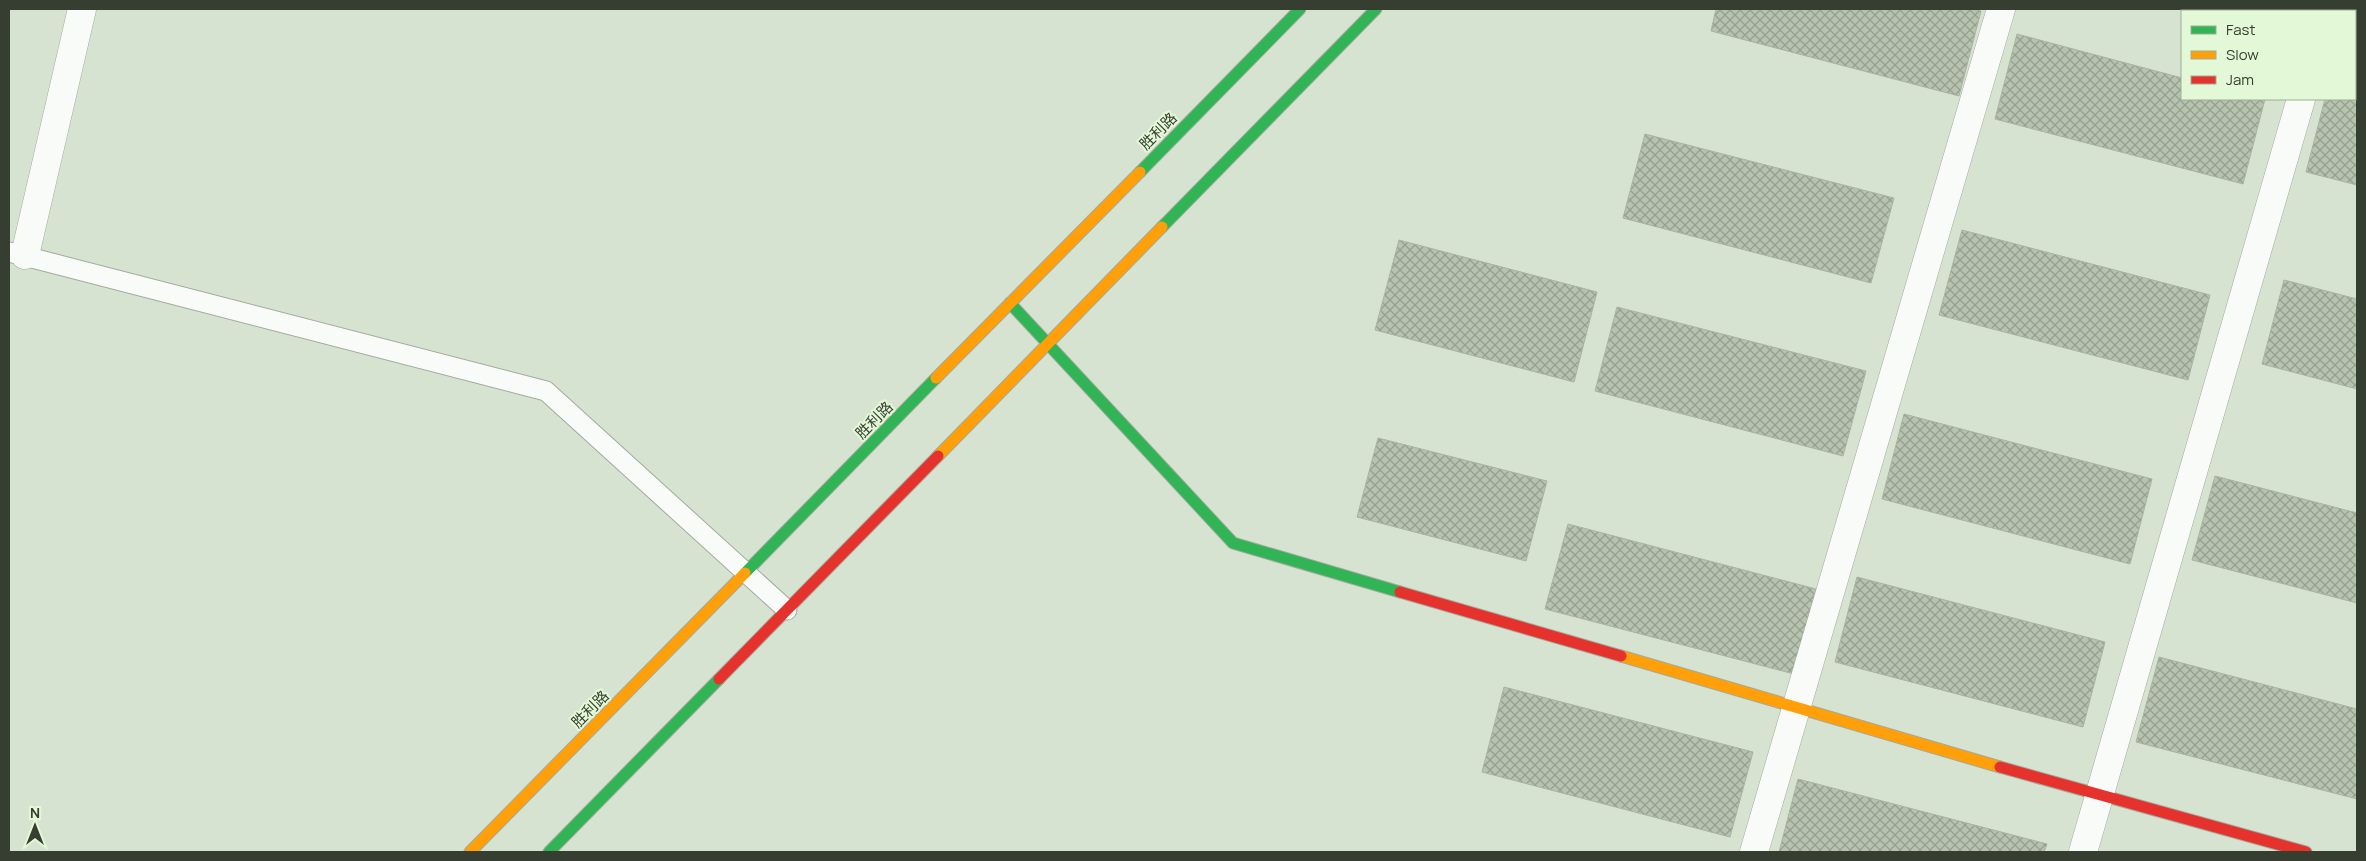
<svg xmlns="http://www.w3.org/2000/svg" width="2366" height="861" font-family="Manrope,'Noto Sans SC',sans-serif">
<defs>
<pattern id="building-cross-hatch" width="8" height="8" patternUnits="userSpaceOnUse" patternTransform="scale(1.25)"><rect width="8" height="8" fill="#b6c3ae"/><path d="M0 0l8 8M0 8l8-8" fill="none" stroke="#95a08e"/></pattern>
</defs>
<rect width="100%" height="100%" fill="#d7e3d1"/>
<g fill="url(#building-cross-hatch)" stroke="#a9b3a4">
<polygon points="1716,9 1972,9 1981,11 1959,96 1711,31"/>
<polygon points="2017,34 2182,78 2182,99 2265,99 2243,184 1995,119"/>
<polygon points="2355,94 2357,95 2357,185 2306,172 2325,99 2355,99"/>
<polygon points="1645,134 1894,198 1871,283 1623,218"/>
<polygon points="1962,230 2210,295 2188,380 1939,315"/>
<polygon points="1399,240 1597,292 1574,382 1375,330"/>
<polygon points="2284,280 2357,299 2357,389 2262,364"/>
<polygon points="1617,307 1866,371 1843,456 1595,391"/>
<polygon points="1904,414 2152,479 2130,564 1882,499"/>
<polygon points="1378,438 1547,481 1526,561 1357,517"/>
<polygon points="2215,476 2357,513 2357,603 2192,560"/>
<polygon points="1568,524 1816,589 1794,674 1545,609"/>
<polygon points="1857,577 2105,642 2083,727 1835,662"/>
<polygon points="2159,657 2357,709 2357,799 2136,742"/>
<polygon points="1504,687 1753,752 1730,837 1482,772"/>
<polygon points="1798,779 2047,844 2044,852 1779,852"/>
</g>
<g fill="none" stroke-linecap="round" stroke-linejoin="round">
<defs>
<polyline id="lane" points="9,252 546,391 787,610"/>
<g id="street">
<polyline points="2326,11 2327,9"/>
<polyline points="25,255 82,9"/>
<polyline points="1754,852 2001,9"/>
<polyline points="2083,852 2301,99"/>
</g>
<g id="fast">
<polyline points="1140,172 1300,9"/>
<polyline points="1162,227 1376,9"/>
<polyline points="1010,303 1233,543 1400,592"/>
<polyline points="745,573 936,378"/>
<polyline points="549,852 719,679"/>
</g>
<g id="slow">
<polyline points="936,378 1140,172"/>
<polyline points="938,456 1162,227"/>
<polyline points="1621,656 2000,767"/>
<polyline points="470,852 745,573"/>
</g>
<g id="jam">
<polyline points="1400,592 1621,656"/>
<polyline points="719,679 938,456"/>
<polyline points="2000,767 2306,852"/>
</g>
</defs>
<use href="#lane" stroke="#a2aa9d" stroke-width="21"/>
<use href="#street" stroke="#a2aa9d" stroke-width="29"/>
<use href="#fast" stroke="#a2aa9d" stroke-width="13"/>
<use href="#slow" stroke="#a2aa9d" stroke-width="13"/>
<use href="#jam" stroke="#a2aa9d" stroke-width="13"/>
<use href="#lane" stroke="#f9fbf8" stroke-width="19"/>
<use href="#street" stroke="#f9fbf8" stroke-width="28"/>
<use href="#fast" stroke="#30b455" stroke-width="11"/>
<use href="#slow" stroke="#ff9f0a" stroke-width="11"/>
<use href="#jam" stroke="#e5322d" stroke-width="11"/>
</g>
<g text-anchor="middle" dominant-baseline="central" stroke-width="4" stroke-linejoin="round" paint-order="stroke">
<g font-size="15" fill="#363e31" stroke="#e2f8d6">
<text transform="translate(1158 131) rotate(-45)">胜利路</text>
<text transform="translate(874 420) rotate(-45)">胜利路</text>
<text transform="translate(590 709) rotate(-45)">胜利路</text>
</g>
</g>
<rect width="2366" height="861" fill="none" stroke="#363e31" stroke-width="20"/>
<rect x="2181" y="10" width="175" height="90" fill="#e2f8d6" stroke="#9dae94"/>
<rect x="2191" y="26" width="25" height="8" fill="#30b455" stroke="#9dae94"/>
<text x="2226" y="35" font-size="15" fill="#363e31">Fast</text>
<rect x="2191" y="51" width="25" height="8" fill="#ff9f0a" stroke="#9dae94"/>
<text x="2226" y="60" font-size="15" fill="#363e31">Slow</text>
<rect x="2191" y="76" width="25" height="8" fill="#e5322d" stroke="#9dae94"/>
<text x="2226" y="85" font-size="15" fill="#363e31">Jam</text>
<g transform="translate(35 826)" stroke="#e2f8d6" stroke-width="4" paint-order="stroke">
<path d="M0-4L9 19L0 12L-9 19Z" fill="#363e31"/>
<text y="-8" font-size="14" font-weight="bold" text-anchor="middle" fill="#363e31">N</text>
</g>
</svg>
